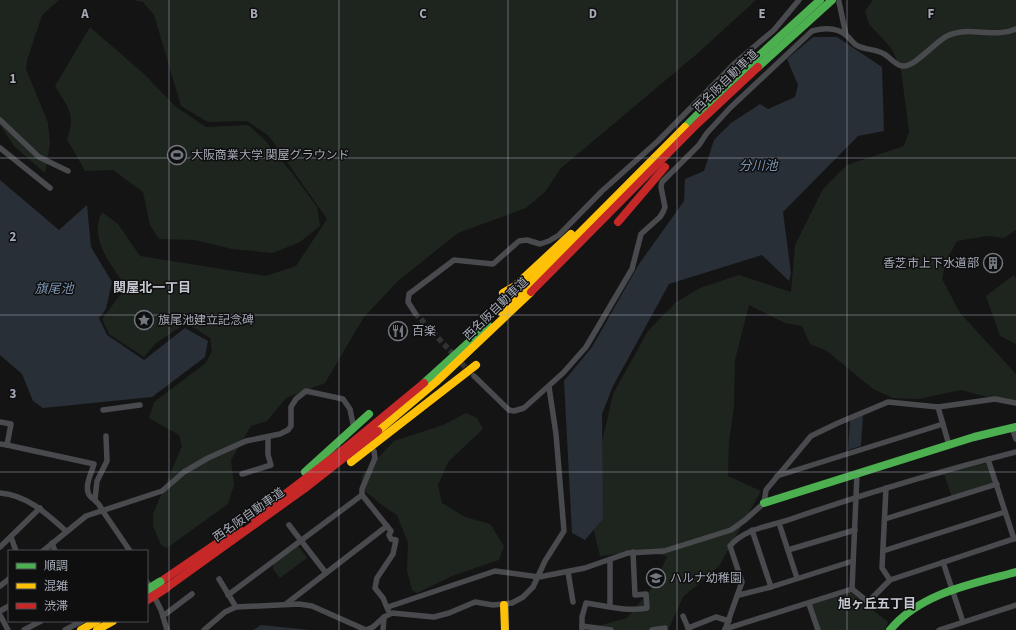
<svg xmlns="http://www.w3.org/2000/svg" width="1016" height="630" font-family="'Source Sans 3','Noto Sans JP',sans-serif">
<rect width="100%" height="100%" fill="#141415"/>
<g fill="#1e251f">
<polygon points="0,0 59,0 42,15 27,60 26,69 48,123 50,144 45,173 14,146 0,125"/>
<path d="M133 0H756L698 53 561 168 545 192 526 208 458 233 398 281 364 317 325 383 286 398 267 421 251 426 231 460 234 485 228 504 167 548 161 545 153 526V514L182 446 179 435 149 418 154 402 206 363 212 351 210 338 186 323 156 343 144 357 109 334 102 319 126 287C112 266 88 238 102 212L118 224 140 256 266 276 296 266 327 219 269 136 247 121 208 122 181 106 154 15 143 2Z"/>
<polygon points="873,0 1016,0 1016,230 1004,238 987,236 957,241 946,261 942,279 960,313 1016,374 1016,401 1006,402 961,390 918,399 893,398 873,389 827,351 810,344 802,326 785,323 749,305 735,360 734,406 729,442 728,476 761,491 719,566 683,597 668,630 583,630 627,618 655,584 667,556 639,551 600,556 593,527 595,482 603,438 613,394 648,331 675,303 700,288 739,275 791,292 795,245 823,189 847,165 904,146 909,132 901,69 891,48 869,24 865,11"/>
<path d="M90 27 145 75 176 107 206 127 248 125 264 139 292 173 317 207 320 226 300 242 273 253 232 249 195 240 159 239 150 225 143 192 113 170 85 171 67 139C77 114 67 107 55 86Z"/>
<polygon points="1014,275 1016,278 1016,344 1000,336 986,296"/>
<polygon points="466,413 477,418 483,429 448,462 438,485 442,503 465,517 490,524 504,546 499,560 452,576 417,593 412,590 407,570 408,543 397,515 382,505 361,488 362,475 394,441 443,425"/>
<polygon points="987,463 994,482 952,497 944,474"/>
<polygon points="296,546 299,547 307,558 280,578 273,569 274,562"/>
<polygon points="850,592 888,622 885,630 819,630 810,605"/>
</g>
<g fill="#282f36">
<polygon points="813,37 837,37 882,67 884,131 858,136 783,212 791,273 789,281 762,255 669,284 613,386 602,414 603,519 585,540 572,533 564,381 592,347 639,264 684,201 685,179 704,171 714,140 731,123 760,104 768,109 795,97 798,85 787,59"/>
<polygon points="0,180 59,230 87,205 91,247 112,282 106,309 99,318 107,335 144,360 185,328 208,341 205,357 152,397 43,408 33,401 22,374 0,355"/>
<polygon points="863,415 861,446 848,450 850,421"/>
<polygon points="261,625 310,630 253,630"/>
</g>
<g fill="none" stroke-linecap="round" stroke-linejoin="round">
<polyline stroke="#313235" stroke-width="5.5" stroke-dasharray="5.5 3" stroke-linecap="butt" points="415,313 469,371"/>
<g stroke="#494a4d" stroke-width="5.5">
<polyline points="839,2 846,35"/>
<polyline points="0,120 39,157 68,171"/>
<polyline points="0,148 50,188"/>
<polyline points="415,313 408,302 409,294 454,260 493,264 519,241 527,240 540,244 549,241 559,235 602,191 658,141 735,63 774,30 799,0"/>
<path d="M474 376 509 410 514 411 524 408 563 373 586 347 632 269 641 234 660 217 663 212 665 207 661 187 662 182 699 145 707 133 730 108 812 31C823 28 837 27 847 36 851 39 853 44 858 46 866 50 876 49 884 54 890 57 895 65 902 66 914 68 935 42 947 36 969 25 994 39 1016 29"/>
<polyline points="938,407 949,445"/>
<polyline points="103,410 140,405"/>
<path d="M0 422 11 424 7 445 94 464C92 472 83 488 90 496 95 501 99 502 102 510L130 551"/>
<polyline points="1012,428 1016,439"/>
<polyline points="0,444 7,445"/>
<polyline points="374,451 375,458 362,489 362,495 391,531 389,535 391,539 396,540 393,554 377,578 375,588 383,598 388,610"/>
<polyline points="988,459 1014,539"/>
<polyline points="242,474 271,465 268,455 268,437"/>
<polyline points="777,476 943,424"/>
<polyline points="886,488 882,568 890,580"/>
<path d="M0 493C27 495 47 514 66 531"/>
<polyline points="95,499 97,481 107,461 106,436"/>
<polyline points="885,519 997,484"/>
<polyline points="779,523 797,578"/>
<polyline points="289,525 326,573"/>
<polyline points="752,530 771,587"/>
<polyline points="11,537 16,551"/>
<polyline points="52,543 55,551"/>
<polyline points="0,547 40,508"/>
<polyline points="788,550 855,530"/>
<polyline points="43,551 86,516 162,491 184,472 208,458 246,441 280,434 288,430 291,426 291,407 296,399 306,391 343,399 350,409 353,424"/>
<polyline points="883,551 1005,512"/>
<polyline points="610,560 610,606"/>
<polyline points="943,562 963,622"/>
<polyline points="568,572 573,602"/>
<polyline points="219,579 236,607"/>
<polyline points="147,582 161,610 167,630"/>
<polyline points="0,586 9,579"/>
<polyline points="852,589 868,602 890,580 1016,538"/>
<polyline points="852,589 857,474"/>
<polyline points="228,595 362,495"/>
<polyline points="739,595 771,587 853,561"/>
<polyline points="286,604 387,526"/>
<polyline points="809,604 818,630"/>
<polyline points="388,607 495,571 539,577 585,568 628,553 664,551 731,530 745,520 764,503 766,490 811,436 838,423 888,402 938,407 995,399 1016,403"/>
<polyline points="0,611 9,606"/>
<polyline points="0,615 8,630"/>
<polyline points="163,616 192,594"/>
<polyline points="683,616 689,630"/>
<polyline points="582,626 611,630"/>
<polyline points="688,628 716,617 729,621"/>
<polyline points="725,629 852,589"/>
<polyline points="24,630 41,621"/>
<polyline points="65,630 82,621"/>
<polyline points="204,630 225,612 236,607 299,604 312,606 366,630 373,627 384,617 392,613 434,617 449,613 475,602 493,605 512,603 523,597 533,587 545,561 564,531 556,434 549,387"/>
<polyline points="383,630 384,617"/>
<path d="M582 630V617L586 603C607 606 627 612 647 608L646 594 635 595 633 552"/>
<polyline points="652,630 665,628 665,630"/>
<path d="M725 630 742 582 730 546C746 527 773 526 794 518 867 493 941 471 1016 452"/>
<polyline points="939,630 1016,605"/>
</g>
<g stroke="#4caf50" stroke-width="8">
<polyline points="758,67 832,0"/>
<polyline points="685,127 727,85 820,0"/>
<polyline points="424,383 488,325"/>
<polyline points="305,472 369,414"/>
<polyline points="764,503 974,437 1016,427"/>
<path d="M890 630C920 593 972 584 1016 572"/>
</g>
<g stroke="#ffc107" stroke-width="8">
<polyline points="503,293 515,286 571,234"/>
<polyline points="501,312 685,127"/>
<polyline points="378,431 436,382 531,292"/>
<polyline points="351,462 476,365"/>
<polyline points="504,605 505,630"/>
<polyline points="81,630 97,621"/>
<polyline points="97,630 113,621"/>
</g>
<g stroke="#c62828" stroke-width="8">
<polyline points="618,222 665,167"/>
<polyline points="531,292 697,124 758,67"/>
<polyline points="254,518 344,449 424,383"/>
<polyline points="160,582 239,528"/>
<polyline points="166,588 304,489 378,431"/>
</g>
<polyline stroke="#4caf50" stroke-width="9" points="147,590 160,582"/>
<polyline stroke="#c62828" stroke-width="9" points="147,600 166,588"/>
</g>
<path fill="none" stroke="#a5aab6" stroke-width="1" stroke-opacity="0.55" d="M169 0V630M339 0V630M508 0V630M677 0V630M847 0V630M0 158H1016M0 315H1016M0 472H1016"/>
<defs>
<symbol id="stadium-ring" viewBox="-11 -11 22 22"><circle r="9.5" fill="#0f0f10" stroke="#72767e" stroke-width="1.5"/><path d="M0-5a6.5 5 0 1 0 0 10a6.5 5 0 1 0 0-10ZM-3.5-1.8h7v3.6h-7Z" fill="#72767e"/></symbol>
<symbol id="building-ring" viewBox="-11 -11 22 22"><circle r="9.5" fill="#0f0f10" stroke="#72767e" stroke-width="1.5"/><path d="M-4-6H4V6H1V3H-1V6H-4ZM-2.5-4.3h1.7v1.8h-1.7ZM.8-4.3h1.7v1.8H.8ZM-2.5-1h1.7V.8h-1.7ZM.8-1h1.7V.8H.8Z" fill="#72767e"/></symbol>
<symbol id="sight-ring" viewBox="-11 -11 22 22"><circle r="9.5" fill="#0f0f10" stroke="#72767e" stroke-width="1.5"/><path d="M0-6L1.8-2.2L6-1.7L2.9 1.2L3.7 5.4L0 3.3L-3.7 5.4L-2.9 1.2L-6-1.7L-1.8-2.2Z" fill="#72767e"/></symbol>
<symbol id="restaurant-ring" viewBox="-11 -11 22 22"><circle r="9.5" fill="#0f0f10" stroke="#72767e" stroke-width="1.5"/><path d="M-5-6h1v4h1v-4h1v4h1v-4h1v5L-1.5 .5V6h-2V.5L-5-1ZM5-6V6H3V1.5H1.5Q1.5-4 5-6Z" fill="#72767e"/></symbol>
<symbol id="school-ring" viewBox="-11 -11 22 22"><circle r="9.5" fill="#0f0f10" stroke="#72767e" stroke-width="1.5"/><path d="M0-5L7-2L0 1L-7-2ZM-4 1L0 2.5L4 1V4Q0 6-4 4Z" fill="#72767e"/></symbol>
</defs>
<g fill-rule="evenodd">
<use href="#stadium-ring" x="166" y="144" width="22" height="22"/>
<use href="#building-ring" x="982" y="252" width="22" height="22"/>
<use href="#sight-ring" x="133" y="309" width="22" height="22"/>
<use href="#restaurant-ring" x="387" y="320" width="22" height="22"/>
<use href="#school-ring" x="645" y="567" width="22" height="22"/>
</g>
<g text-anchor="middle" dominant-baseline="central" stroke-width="3" stroke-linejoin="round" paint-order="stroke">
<g font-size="12" fill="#a5aab6" stroke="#0f0f10">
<text transform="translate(726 81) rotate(-44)">西名阪自動車道</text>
<text transform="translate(496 309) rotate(-44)">西名阪自動車道</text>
<text transform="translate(249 515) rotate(-35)">西名阪自動車道</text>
</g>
<g font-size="12" fill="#a5aab6" stroke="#0f0f10" text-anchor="start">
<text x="191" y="155">大阪商業大学 関屋グラウンド</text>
<text x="979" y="263" text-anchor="end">香芝市上下水道部</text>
<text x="158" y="320">旗尾池建立記念碑</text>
<text x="412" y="331">百楽</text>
<text x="670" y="578">ハルナ幼稚園</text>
</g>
<g font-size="13" font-style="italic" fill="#7b96b2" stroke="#0f0f10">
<text x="758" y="166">分川池</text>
<text x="54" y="289">旗尾池</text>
</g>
<g font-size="13" font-weight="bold" fill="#c6c9d2" stroke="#0f0f10">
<text x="152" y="288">関屋北一丁目</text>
<text x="877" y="604">旭ヶ丘五丁目</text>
</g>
</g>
<g font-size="13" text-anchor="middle" font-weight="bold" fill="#a5aab6" stroke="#0f0f10" stroke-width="3" stroke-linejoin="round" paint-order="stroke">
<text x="85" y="18">A</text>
<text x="254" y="18">B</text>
<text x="423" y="18">C</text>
<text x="593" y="18">D</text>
<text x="762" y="18">E</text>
<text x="931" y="18">F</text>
<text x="13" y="83">1</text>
<text x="13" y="241">2</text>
<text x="13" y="398">3</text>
</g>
<rect x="8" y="550" width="140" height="72" fill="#0f0f10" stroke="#4b4d52"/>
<rect x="16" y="563" width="20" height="6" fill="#4caf50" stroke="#4b4d52"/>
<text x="44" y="570" font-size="12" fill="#a5aab6">順調</text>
<rect x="16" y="583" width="20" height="6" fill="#ffc107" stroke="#4b4d52"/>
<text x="44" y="590" font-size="12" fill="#a5aab6">混雑</text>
<rect x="16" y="603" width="20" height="6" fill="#c62828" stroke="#4b4d52"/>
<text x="44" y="610" font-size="12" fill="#a5aab6">渋滞</text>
</svg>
